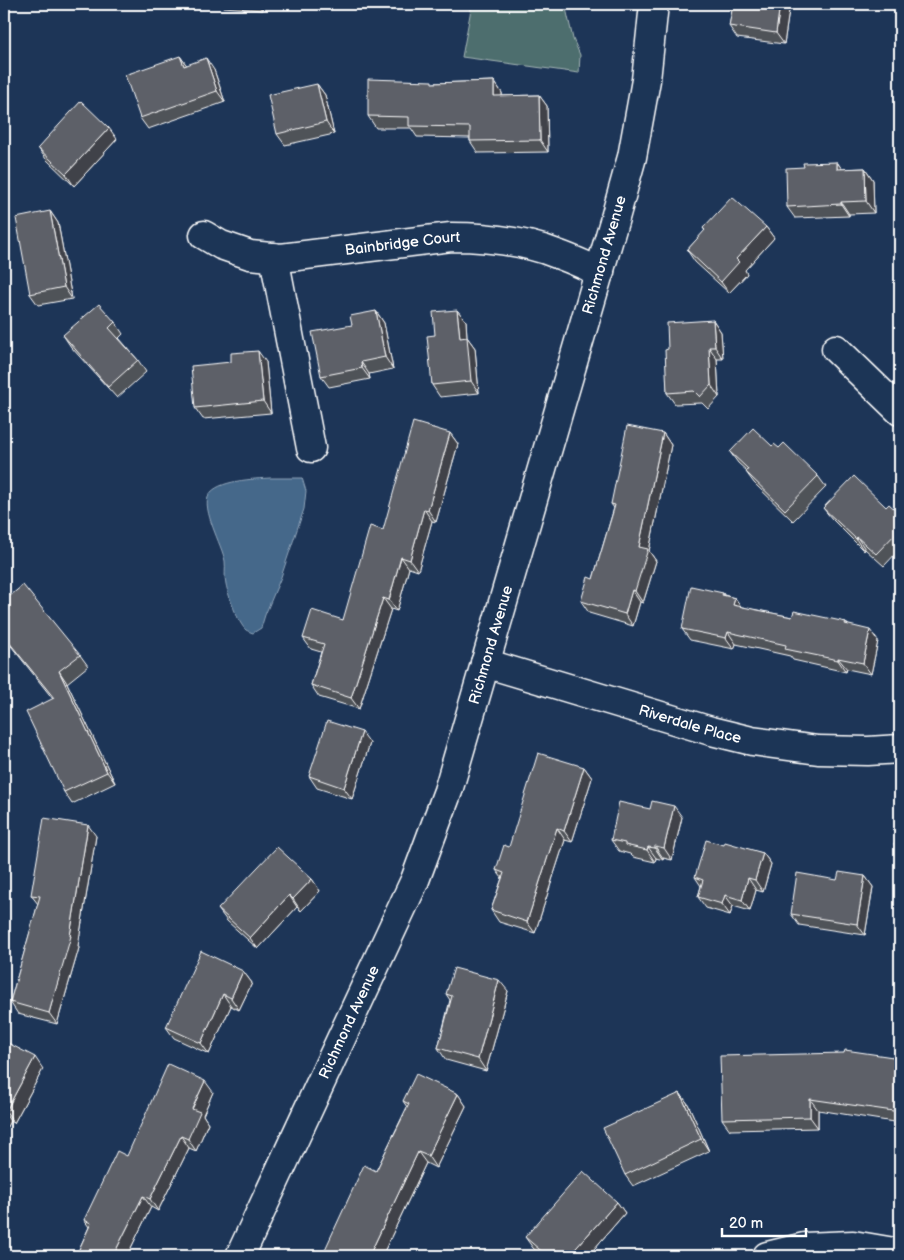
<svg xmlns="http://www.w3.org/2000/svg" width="904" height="1260" font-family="'Balsamiq Sans',sans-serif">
<rect width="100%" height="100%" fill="#1d3557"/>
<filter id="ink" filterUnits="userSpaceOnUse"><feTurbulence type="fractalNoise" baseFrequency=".02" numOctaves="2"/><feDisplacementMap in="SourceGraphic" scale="10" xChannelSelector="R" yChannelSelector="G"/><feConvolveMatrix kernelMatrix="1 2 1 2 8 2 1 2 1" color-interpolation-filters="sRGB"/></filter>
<g filter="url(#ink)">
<polygon fill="#4d6e6e" stroke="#a6b6b6" points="472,4 565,4 573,39 580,55 579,73 462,57"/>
<path fill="#44678a" stroke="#8fa4b9" d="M270 478H302L306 491 304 509 281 577 265 615 261 628 253 633C250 632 248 631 246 630 238 623 228 595 226 584 224 577 226 568 225 561 222 545 201 509 209 495 217 480 255 479 270 478Z"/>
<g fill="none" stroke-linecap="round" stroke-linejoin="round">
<defs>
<g id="minor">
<path id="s1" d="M204 235 221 245 250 255 281 258 451 237C487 237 524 241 557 254 572 259 586 266 600 272"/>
<polyline points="274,257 311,448"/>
<polyline points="836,349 900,411"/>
<path id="s2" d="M485 663 711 731 752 741 818 750 868 751 900 749"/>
<path id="s3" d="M240 1256 415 880 448 791 615 218 632 157 646 80 654 4"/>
<polyline points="767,1256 804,1247 853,1245 900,1253"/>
</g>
</defs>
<use href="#minor" stroke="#fff" stroke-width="31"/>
<use href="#minor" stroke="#1d3557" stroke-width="28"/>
</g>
<g fill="#505359" stroke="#fff">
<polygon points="222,4 263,4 262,10 224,7"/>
<polygon points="726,4 790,4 784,44 737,38 729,26 732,12"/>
<polygon points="180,56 186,65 214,70 225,102 148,129 140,118"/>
<polygon points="494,81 502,93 502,96 539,95 547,106 548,152 478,153 470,141 470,138 417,137 411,128 376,128 368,116 434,83"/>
<polygon points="317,84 325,95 334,134 285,145 277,134"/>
<polygon points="117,139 74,186 46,159 38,148"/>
<polygon points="837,162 842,169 865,168 873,180 874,213 849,214 849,216 795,218 787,207 804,167"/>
<polygon points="50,211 58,223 72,299 38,305 30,294"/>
<polygon points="766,227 774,238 745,270 747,274 729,293 695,262 687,250 705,231 703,228"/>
<polygon points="457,310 466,321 467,337 475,348 479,393 440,397 432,385 435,335"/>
<polygon points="376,311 384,323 393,369 369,374 370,379 329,387 321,376 352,325"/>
<polygon points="713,320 721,332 723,359 717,359 719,397 708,409 702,403 675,404 667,393 668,349"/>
<polygon points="115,322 123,334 119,338 138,360 146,372 117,398 71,347 63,335"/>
<polygon points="266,362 271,413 203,419 195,408"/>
<polygon points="450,433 458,444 436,522 432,521 418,571 409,568 397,611 391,609 359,709 319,697 311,685 321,652 311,649 303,638 343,620 383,530"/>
<polygon points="663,433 671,445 649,551 656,561 643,603 640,602 633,626 589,613 581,601 593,579 614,508 611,504"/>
<polygon points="772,446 779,448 818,476 826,487 793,521 754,483 746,472 747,471 738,463 730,452"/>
<polygon points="886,507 900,514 900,549 884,566 865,549 864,551 832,519 823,508"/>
<polygon points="723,593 724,595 735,598 741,607 792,617 846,622 848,625 878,641 871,674 847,669 846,672 793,660 790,656 736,644 734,649 690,640 682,629"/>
<polygon points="4,601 80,655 88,666 67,683 115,783 72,804 64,792 53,699 4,637"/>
<polygon points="370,743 352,799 317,788 309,776"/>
<polygon points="584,767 592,778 572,842 565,840 535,933 499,922 491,910 502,878 496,870 509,847"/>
<polygon points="682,817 672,860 663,858 663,860 656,858 655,862 633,857 630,854 619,851 611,840"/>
<polygon points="96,836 78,946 79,948 57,1024 18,1014 10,1002 38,904 31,895"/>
<polygon points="724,845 763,853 771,864 763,892 756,890 750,911 733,906 730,915 706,908 698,897 701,886 695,877"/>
<polygon points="865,876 873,887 865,935 799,925 791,914 837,880"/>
<polygon points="312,879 320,891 301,911 297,907 258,949 227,921 218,909"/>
<polygon points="243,971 252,983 239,1010 231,1006 209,1054 174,1038 166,1027"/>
<polygon points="508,991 486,1071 446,1060 438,1048 450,1000 446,994"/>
<polygon points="4,1041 43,1069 14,1123 10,1121 4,1132"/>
<polygon points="844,1053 900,1058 900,1123 818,1110 818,1128 730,1130 722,1119"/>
<polygon points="213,1092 203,1115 208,1123 196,1151 189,1148 158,1211 151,1207 127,1256 76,1256 89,1227 84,1220 127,1156"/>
<polygon points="680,1093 688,1104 709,1151 633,1186 625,1175"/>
<polygon points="458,1094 466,1106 436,1168 426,1163 382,1256 322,1256 376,1171 407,1107 403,1101"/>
<polygon points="617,1202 625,1213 588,1256 542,1256 533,1248 525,1237"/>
</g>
<g fill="#414349" stroke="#fff">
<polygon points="258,4 263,4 262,10"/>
<polygon points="780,4 790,4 784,44 776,33"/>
<polygon points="180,56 188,67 184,66"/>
<polygon points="206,58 214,70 225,102 217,91"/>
<polygon points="494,81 502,93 502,107 494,96"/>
<polygon points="317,84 325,95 334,134 326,122"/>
<polygon points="539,95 547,106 548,152 540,140"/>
<polygon points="109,128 117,139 74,186 66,174"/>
<polygon points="837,162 845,174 837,169"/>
<polygon points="865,168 873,180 874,213 866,201"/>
<polygon points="841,202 849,214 849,216 841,204"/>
<polygon points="50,211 58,223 72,299 64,287"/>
<polygon points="766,227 774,238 745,270 747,274 729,293 721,282 736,259"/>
<polygon points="457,310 466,321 467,337 475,348 479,393 471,381 460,338"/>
<polygon points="376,311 384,323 393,369 385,357"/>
<polygon points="713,320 721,332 723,359 715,347"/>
<polygon points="709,347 717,359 719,397 711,385"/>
<polygon points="258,351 266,362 271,413 263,401"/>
<polygon points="361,362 369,374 370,379 362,368"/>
<polygon points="450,433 458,444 436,522 428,510"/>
<polygon points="663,433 671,445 649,551 656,561 643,603 635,591 639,547"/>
<polygon points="424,509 432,521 418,571 410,560"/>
<polygon points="857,537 865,549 864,551 856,539"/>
<polygon points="401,557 409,568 397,611 389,600"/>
<polygon points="632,590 640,602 633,626 625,614"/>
<polygon points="383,598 391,609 359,709 351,698"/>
<polygon points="735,598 743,609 733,605"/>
<polygon points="870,630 878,641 871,674 863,663"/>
<polygon points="728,632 736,644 734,649 726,638"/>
<polygon points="838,658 847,669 846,672 838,660"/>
<polygon points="59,671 67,683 115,783 107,772"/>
<polygon points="362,732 370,743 352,799 344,788"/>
<polygon points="584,767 592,778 572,842 564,831"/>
<polygon points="674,806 682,817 672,860 664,848"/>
<polygon points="88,825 96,836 78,946 79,948 57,1024 49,1013 70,936"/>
<polygon points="557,828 565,840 535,933 527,922"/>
<polygon points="655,846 663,858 663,860 655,848"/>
<polygon points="648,847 656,858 655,862 647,850"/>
<polygon points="763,853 771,864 763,892 755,880"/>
<polygon points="865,876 873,887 865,935 857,924"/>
<polygon points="748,878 756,890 750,911 742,900"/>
<polygon points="312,879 320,891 301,911 293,899"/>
<polygon points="289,895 297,907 258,949 250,938"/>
<polygon points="725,895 733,906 730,915 722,904"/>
<polygon points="243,971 252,983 239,1010 231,998"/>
<polygon points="499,980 508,991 486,1071 478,1059"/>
<polygon points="223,994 231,1006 209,1054 201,1043"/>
<polygon points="35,1057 43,1069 14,1123 6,1111"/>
<polygon points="205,1081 213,1092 203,1115 208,1123 196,1151 188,1139 192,1109"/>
<polygon points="680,1093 688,1104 709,1151 701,1139"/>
<polygon points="458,1094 466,1106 436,1168 428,1156"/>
<polygon points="810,1099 818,1110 818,1128 810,1117"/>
<polygon points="4,1112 10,1121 4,1132"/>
<polygon points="181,1136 189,1148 158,1211 150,1199"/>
<polygon points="418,1152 426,1163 382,1256 369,1256"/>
<polygon points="143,1196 151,1207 127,1256 113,1256"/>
<polygon points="617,1202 625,1213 588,1256 569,1256"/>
</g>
<g fill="#5d6068" stroke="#fff">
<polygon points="726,4 780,4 776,33 729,26 733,5"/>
<polygon points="180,56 184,66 206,58 217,91 140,118 125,75"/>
<polygon points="368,79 432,81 432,83 494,81 494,96 539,95 540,140 470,141 470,127 409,126 409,117 368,116"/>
<polygon points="317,84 326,122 277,134 268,95"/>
<polygon points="81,101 109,128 66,174 38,148"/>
<polygon points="837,162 837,169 865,168 866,201 841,202 841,204 787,207 786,168 804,167 803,163"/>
<polygon points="732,197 766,227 736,259 739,262 721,282 687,250 705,230 703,228"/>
<polygon points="50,211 64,287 30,294 16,218"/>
<polygon points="900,230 900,236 897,233"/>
<polygon points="99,304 115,322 109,328 138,360 108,387 63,335"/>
<polygon points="457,310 460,338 467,337 471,381 432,385 427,336 435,335 433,312"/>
<polygon points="376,311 385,357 361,362 362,368 321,376 312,332 352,325 350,316"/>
<polygon points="713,320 715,347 709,347 711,385 700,397 694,391 667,393 665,350 668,349 667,323"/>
<polygon points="258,351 263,401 195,408 191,366 231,362 231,353"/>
<polygon points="413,422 450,433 428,510 424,509 410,560 401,557 389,600 383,598 351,698 311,685 324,644 303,638 312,610 343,620 370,526 383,530"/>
<polygon points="627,426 663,433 639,547 648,549 635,591 632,590 625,614 581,601 588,577 593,579 615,505 611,504"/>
<polygon points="753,428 772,446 774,444 779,448 784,443 818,476 785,510 746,472 748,469 730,452"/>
<polygon points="854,476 886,507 889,504 900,514 900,529 876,554 857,537 856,539 823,508"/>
<polygon points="23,585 80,655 59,671 107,772 64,792 26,712 54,698 4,636 4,601"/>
<polygon points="691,586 723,593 722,595 735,598 733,605 792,617 794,611 846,622 845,624 870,630 863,663 838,658 838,660 785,649 786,645 728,632 726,638 682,629"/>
<polygon points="327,721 362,732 344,788 309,776"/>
<polygon points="538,753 584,767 564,831 557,828 527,922 491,910 504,873 496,870 504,845 509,847"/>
<polygon points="652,801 674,806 664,848 655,846 655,848 648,847 647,850 625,845 625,843 611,840 619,802 650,809"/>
<polygon points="44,818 88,825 70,936 71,936 49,1013 10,1002 40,896 31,895"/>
<polygon points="706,840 724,845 725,842 763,853 755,880 748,878 742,900 725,895 722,904 698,897 703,880 695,877"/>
<polygon points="900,842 900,879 894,843"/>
<polygon points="277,847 312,879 293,899 289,895 250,938 218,909"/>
<polygon points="839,872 865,876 857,924 791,914 797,873 837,880"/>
<polygon points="201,951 243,971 231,998 223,994 201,1043 166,1027"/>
<polygon points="454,968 499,980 478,1059 438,1048 452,996 446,994"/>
<polygon points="4,1041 35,1057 6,1111 4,1110"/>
<polygon points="845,1050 900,1058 900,1112 810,1099 810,1117 722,1119 720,1056 844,1053"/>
<polygon points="168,1064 205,1081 192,1109 200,1112 188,1139 181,1136 150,1199 143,1196 113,1256 76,1256 91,1223 84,1220 117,1151 127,1156"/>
<polygon points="416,1074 458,1094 428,1156 418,1152 369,1256 322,1256 364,1165 376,1171 409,1104 403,1101"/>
<polygon points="680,1093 701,1139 625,1175 603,1128"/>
<polygon points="583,1171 617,1202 569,1256 547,1256 525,1237"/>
</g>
</g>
<g text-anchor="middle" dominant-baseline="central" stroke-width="4" stroke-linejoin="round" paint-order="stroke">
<g font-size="15" fill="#fff" stroke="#1d3557">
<text stroke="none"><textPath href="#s1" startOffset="204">Bainbridge Court</textPath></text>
<text stroke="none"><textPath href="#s3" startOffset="1068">Richmond Avenue</textPath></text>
<text stroke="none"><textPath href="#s3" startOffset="662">Richmond Avenue</textPath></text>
<text stroke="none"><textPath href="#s2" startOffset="214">Riverdale Place</textPath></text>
<text stroke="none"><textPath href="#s3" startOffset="258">Richmond Avenue</textPath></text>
</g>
</g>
<rect width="904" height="1260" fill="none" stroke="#1d3557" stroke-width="20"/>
<rect x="10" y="10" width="884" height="1240" fill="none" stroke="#fff" stroke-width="2" filter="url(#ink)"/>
<path d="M722 1228v8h84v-8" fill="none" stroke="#ffffff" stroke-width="2.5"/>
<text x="729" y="1228" font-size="15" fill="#ffffff" stroke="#1d3557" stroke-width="4" paint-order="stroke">20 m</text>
</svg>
